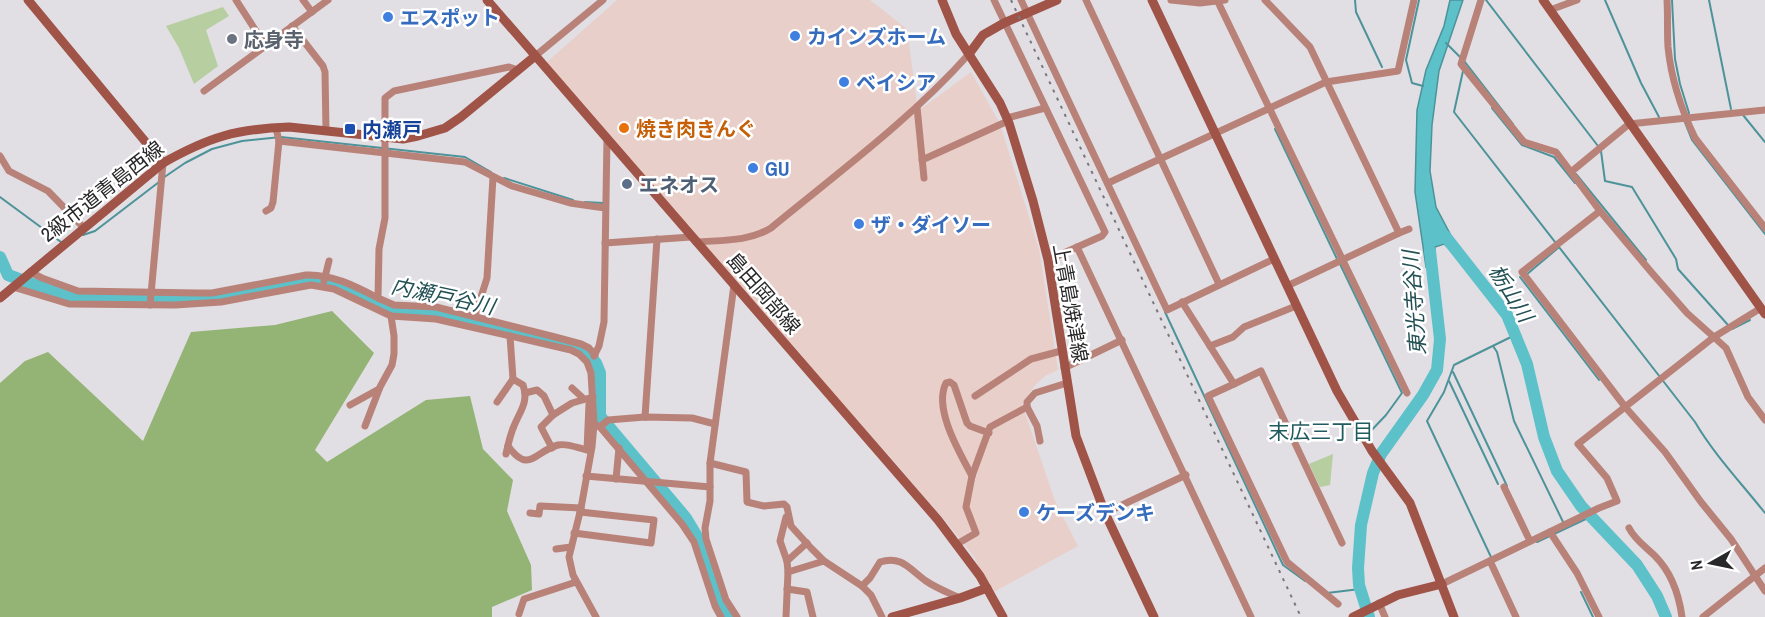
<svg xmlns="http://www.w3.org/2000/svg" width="1765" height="617" font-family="'Archivo Narrow','Noto Sans JP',sans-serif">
<rect width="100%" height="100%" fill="#e1dee4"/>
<polygon fill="#e9cfc9" points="617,0 870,0 907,29 918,111 971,72 1000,124 1039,249 1058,370 1045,376 1035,385 1022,404 1055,501 1078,546 990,594 975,558 948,524 546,63"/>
<g fill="#b6cea0">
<polygon points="223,7 229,16 206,30 218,66 194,84 179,48 166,26"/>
<polygon points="1333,454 1330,485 1320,487 1309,464"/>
</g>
<polygon fill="#93b475" points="332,311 374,353 315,450 327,462 426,400 470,396 483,449 513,480 507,511 531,565 532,590 492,607 492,617 0,617 0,383 25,361 48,352 143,441 191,332 275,325"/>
<polygon fill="#5dc1ca" stroke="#4d939a" stroke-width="1.5" points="1450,0 1463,0 1439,71 1432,125 1430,171 1436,207 1457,247 1451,250 1444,244 1435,247 1434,264 1426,267 1415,192 1417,110 1426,70 1444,26"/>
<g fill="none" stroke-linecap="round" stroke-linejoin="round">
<g stroke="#4d939a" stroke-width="2">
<polyline points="1355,0 1356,12 1382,67"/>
<polyline points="1419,0 1406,60 1412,83 1423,86"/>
<polyline points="1486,0 1598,146"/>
<polyline points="1605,0 1641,83 1659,117"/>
<polyline points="1672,0 1675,59 1680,84 1689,113 1687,115"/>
<polyline points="1709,0 1731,109"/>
<polyline points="1446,43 1465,62 1513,124"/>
<path d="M1463 71 1454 112 1695 422C1713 453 1742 484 1765 513"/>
<polyline points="1495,107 1492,108 1522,145 1554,157 1575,183"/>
<polyline points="1743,115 1765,142"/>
<polyline points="1684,120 1692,140 1765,234"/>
<polyline points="1275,129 1337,259"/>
<polyline points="1601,151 1605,181 1632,187 1676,259 1678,269 1728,325"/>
<polyline points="1576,174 1646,260"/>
<polyline points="163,178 185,163 212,149 242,141 281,137 465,157 491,172"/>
<polyline points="504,178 573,200"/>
<polyline points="0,197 61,242"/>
<polyline points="585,202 603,203"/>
<polyline points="83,235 95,231 159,182"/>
<polyline points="1340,264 1402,393 1386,415 1367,435"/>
<polyline points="1526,275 1558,248"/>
<polyline points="1520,277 1599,380"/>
<polyline points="1165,312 1283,565 1305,581"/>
<polyline points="1732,329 1750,320"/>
<polyline points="1493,346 1497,352 1514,421 1566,528"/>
<polyline points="1453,372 1507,486"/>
<polyline points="1449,381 1498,484"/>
<polyline points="1537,542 1590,517"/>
<polyline points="1491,557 1427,421 1444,392 1454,365 1515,335"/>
<polyline points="1581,592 1593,617"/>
<polyline points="1327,593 1360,589"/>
</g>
<g stroke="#5dc1ca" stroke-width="12">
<polyline points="1445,236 1507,315 1527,364 1544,437 1557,471 1581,506 1637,565 1657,596 1666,617"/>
<polyline points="0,257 8,275 65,296 213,299 302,281 318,280 353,290 387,308 395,310 435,313 575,346 587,352 596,363 600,373 600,416 686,518 698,538 714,590 723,610 728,617"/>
<polyline points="1369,617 1359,585 1358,568 1361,525 1373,473 1381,454 1423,395 1437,370 1440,339 1430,251"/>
</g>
<g stroke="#b88278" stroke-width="7">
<polyline points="236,0 265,45"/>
<polyline points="303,0 312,12"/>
<polyline points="994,0 1105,232 1102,236 1048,260"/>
<polyline points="1021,0 1167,310 1274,259"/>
<polyline points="1086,0 1219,284"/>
<polyline points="1171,0 1200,3 1225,0"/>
<polyline points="1217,0 1407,393"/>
<polyline points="1265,0 1310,47 1399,233 1287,286"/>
<polyline points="1481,0 1461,64 1524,142 1556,152 1600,211 1652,273 1687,313 1726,348 1748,397 1765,420"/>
<path d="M1667 0C1668 16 1667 32 1668 47 1671 78 1682 111 1695 138L1765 228"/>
<polyline points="1550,10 1577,0"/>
<polyline points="292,26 323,66 325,72 326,131"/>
<polyline points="534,57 603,0"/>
<polyline points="518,70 509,67 394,91 385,98 385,218 379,249 378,298 394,305 436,307 555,337 581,344 589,348 595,355"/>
<polyline points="204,91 328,0"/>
<polyline points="917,107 924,178"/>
<polyline points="1007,118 1045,108"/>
<polyline points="279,141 465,162 512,186 570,203 605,208"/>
<polyline points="0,156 9,171 48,191 84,228"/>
<polyline points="922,160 1008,121"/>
<polyline points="1571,172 1629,124 1765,110"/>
<polyline points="1108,183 1326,82 1398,71 1414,0"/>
<polyline points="266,211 271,208 273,202 279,141 276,128"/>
<polyline points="1600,211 1522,272 1626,408 1665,452 1701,502 1731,539 1765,591"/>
<polyline points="1399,233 1409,229"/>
<path d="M696 242C722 240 748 242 771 228 839 172 910 120 969 54"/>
<polyline points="605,243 691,237"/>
<polyline points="1077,247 1251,617"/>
<path d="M30 272 42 278 78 291 197 293H212L306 275C332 274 355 286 378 298"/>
<polyline points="324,281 329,261"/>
<polyline points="734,285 710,463 710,501 705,528 706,539 726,600 737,617"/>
<polyline points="13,287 69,304 175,305 221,302 311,285 334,289 391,316 436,319 571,350 579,354 587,362 591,373 594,424 592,447 581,508 569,557 573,575 596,617"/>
<polyline points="1182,302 1234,384 1261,371 1342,543"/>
<polyline points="150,305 163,163"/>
<polyline points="475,316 487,278 493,177"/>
<polyline points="1210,346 1233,337 1244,327 1296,306"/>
<polyline points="594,356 599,346 604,322 607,138"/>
<polyline points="1064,368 1122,340"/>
<polyline points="1234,384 1208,396 1287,562 1338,604"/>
<polyline points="572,388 584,399"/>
<polyline points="525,393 537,390 544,396 553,415 572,403 593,397"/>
<polyline points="975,396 1031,359 1061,351"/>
<polyline points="497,402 513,379"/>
<polyline points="350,405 379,389"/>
<polyline points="1027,407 1037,426 1040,441"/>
<polyline points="645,417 657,239"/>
<polyline points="594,424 600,427 682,524 694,542 715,606 721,617"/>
<polyline points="365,426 380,387 392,365 394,354 394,336 391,316"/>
<polyline points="600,427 608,420 645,417 692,418 715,424"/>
<path d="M508 446C529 475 535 451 558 445 567 443 578 448 587 450L589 404"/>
<polyline points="552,448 541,427 553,415"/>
<path d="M506 454C508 445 510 435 514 426 520 411 529 402 523 385L513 379 510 336"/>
<path d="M710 463 746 472 747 502 764 506 784 504 787 507 791 526 811 548 824 561 862 586 870 578 880 562C902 555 910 570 926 581 936 588 949 593 960 598"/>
<polyline points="586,476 710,487"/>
<path d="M972 476C960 453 933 409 946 383L950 382 954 385 967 423 970 426 989 433"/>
<polyline points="616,479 619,448"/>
<polyline points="1504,487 1530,541"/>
<polyline points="530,513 539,514 540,506 581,508"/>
<polyline points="1105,513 1186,475"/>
<polyline points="786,517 780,541 787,561 788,572"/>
<path d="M1629 528C1635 540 1646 547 1655 556 1671 572 1679 595 1682 617"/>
<polyline points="1550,532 1577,573 1599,617"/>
<polyline points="574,533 651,543 654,520 580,512"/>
<polyline points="957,544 976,533 966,507 972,476 990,427 1027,407 1027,402 1035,393 1067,383"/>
<polyline points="556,549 571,547"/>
<polyline points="787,561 807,543"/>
<polyline points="1490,561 1516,617"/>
<polyline points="1442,584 1599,508 1617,501 1607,478 1578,444 1714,337 1761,308"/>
<polyline points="862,586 871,595 882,617"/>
<polyline points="787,589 807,592 813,617"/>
<polyline points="1379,603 1385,617"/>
<polyline points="519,614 524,599 576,582"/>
<polyline points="786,617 788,572 824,561"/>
<polyline points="1703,617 1765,568"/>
</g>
<g stroke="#a05347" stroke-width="9">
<polyline points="28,0 163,163"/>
<polyline points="487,0 938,520 980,576 1003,617"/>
<polyline points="942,0 956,34 1000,103 1009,123 1033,201 1048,260 1076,436 1105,513 1154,617"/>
<polyline points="1152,0 1337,391 1372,451 1410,503 1454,617"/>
<polyline points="1543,0 1765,314"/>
<polyline points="969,54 983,35 1004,23 1057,0"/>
<path d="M0 298 163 163C209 137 236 129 289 127L403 139 418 136 445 128 461 117 534 57"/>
<polyline points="892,617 960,598 987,588"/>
<polyline points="1353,617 1398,595 1442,584"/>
</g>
<polyline stroke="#7a787c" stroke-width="2" stroke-dasharray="3 6" stroke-linecap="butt" points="1011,0 1301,617"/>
</g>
<g fill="#3f7fe0" stroke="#fff" stroke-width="2">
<circle cx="388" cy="17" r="6"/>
<circle cx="795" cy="36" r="6"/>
<circle cx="844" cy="82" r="6"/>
<circle cx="753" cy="168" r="6"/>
<circle cx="859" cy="224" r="6"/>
<circle cx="1024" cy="512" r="6"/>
</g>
<circle fill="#6b7280" stroke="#fff" stroke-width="2" cx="232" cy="39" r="6"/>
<circle fill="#e8710a" stroke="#fff" stroke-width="2" cx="624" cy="128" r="6"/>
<rect fill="#1a4fb4" stroke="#fff" stroke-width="2" x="344" y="123" width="12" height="12" rx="3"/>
<circle fill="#5c6f8a" stroke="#fff" stroke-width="2" cx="627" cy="184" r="6"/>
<g text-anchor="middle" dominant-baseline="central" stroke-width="5" stroke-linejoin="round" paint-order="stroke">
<g font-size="20" font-weight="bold" fill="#366cbe" stroke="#fff" text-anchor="start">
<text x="400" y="17">エスポット</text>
<text x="807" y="36">カインズホーム</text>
<text x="856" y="82">ベイシア</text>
<text x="765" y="168">GU</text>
<text x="871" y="224">ザ・ダイソー</text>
<text x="1036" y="512">ケーズデンキ</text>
</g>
<g font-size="20" font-weight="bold" fill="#5b616d" stroke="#fff" text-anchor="start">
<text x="244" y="39">応身寺</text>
</g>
<g font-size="20" font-weight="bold" fill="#c56008" stroke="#fff" text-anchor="start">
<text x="636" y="128">焼き肉きんぐ</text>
</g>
<g font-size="20" font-weight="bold" fill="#164399" stroke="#fff" text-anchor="start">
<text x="362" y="129">内瀬戸</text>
</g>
<g font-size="20" font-weight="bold" fill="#4e5e75" stroke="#fff" text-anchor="start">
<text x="639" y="184">エネオス</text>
</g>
<g font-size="20" fill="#282729" stroke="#fff">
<text transform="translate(102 191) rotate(-38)">2級市道青島西線</text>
<text transform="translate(764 293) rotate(49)">島田岡部線</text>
<text transform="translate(1071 303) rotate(80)">上青島焼津線</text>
</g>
<g font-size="21" font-style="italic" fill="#235054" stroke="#fff">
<text transform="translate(1511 293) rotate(58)">栃山川</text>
<text transform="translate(443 296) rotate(12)">内瀬戸谷川</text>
<text transform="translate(1414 303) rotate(-94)">東光寺谷川</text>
</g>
<g font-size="21" fill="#215b5f" stroke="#fff">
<text x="1321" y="431">末広三丁目</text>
</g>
</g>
<g transform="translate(1711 563) rotate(261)" stroke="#ffffff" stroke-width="4.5" paint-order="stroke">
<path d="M0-4.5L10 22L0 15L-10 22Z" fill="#282729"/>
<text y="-9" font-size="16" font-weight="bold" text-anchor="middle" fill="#282729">N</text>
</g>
</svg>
